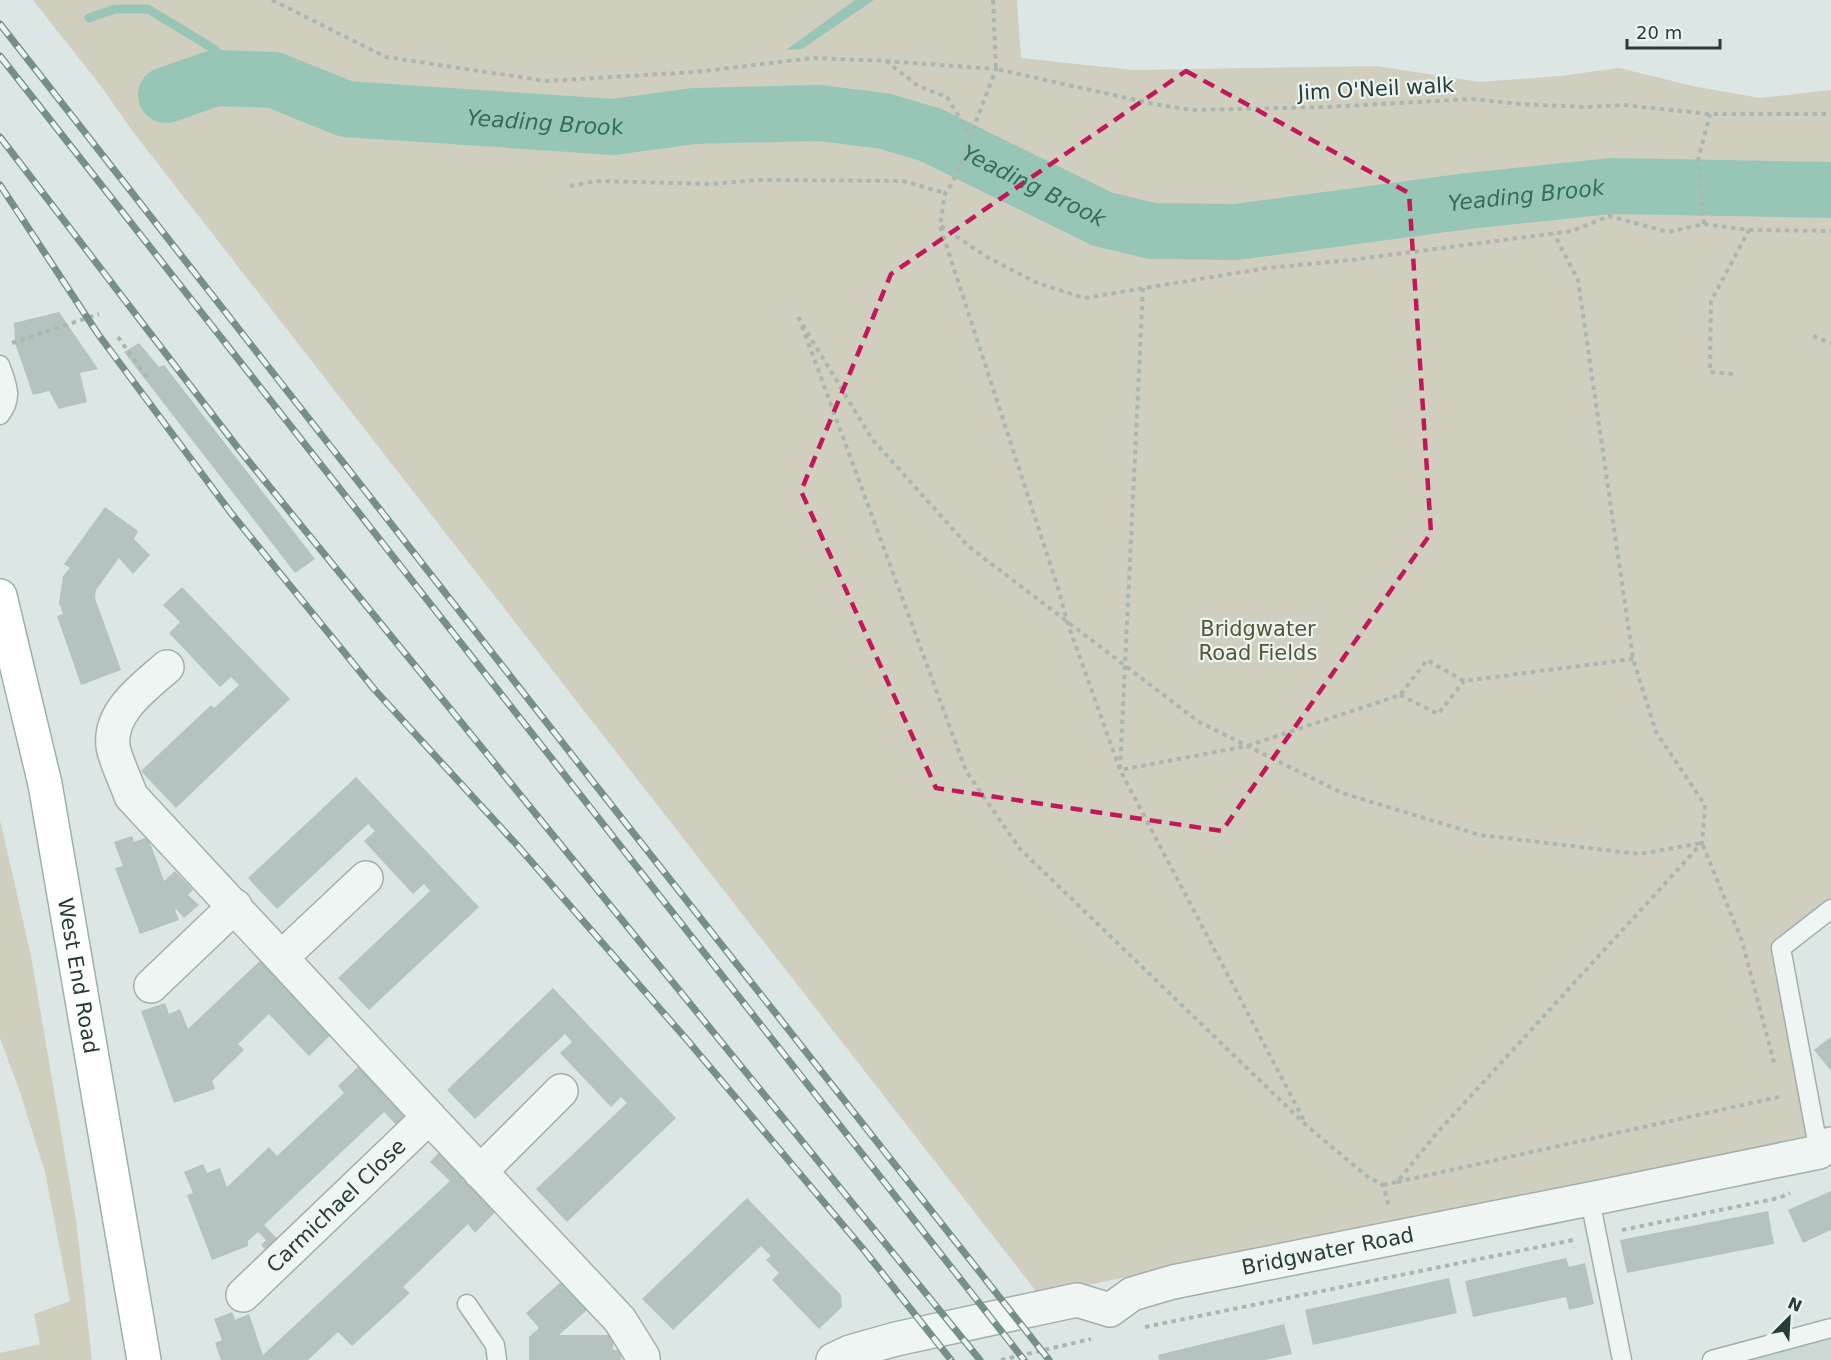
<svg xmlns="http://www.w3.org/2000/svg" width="1831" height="1360" font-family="'DejaVu Sans',sans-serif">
<rect width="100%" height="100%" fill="#dce6e4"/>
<polygon fill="#cbd8d4" points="1831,1337 1831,1360 1744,1360"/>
<g fill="#d0cebe">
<polygon points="33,0 1017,0 1021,58 1133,70 1377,66 1479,82 1560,76 1619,68 1693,86 1760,98 1831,90 1831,906 1776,940 1806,1138 1039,1295 134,133 100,85"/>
<polygon points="0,820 31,956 76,1220 92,1360 0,1360 0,1353 40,1344 34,1314 70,1301 45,1172 20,1092 0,1038"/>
</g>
<polygon fill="#98c6b6" points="855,0 874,0 802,49 786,50"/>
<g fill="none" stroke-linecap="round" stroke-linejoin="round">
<polyline stroke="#98c6b6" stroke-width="9" points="89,18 115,9 148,9 214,49 247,79"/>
<path stroke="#98c6b6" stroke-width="56" id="s1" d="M166 95 215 78 274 80 346 109 613 127 694 116 819 113 884 121 931 135 1102 219 1152 231 1236 232 1468 201 1611 186 1831 190"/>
</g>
<g fill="#b4c3bf">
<polygon points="59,312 98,369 80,373 87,402 59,409 49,391 33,395 15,343 14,323"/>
<polygon points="139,343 159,367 164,365 315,559 295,573 124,352"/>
<polygon points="105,507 138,531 134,539 150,555 133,574 119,558 96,590 95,598 121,670 81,685 57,616 63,614 59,603 63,576 70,568 64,564"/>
<polygon points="182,587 290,699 176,808 141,771 211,705 214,708 239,685 231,677 220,687 169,633 180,622 163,605"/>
<polygon points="356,777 479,907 369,1010 338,978 430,891 424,884 413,894 364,841 375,831 368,824 277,909 248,878"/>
<polygon points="132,836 134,842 148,837 164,881 175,871 193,890 188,895 199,905 184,918 176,909 175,910 179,920 140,934 115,868 123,866 114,842"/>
<polygon points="264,957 335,1031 309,1056 269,1014 238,1044 244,1050 212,1081 215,1089 174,1103 141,1011 165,1003 169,1014 180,1009 188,1029"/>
<polygon points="553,988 676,1118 567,1222 536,1189 627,1103 621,1097 611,1107 560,1053 572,1042 565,1034 475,1119 447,1090"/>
<polygon points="1831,1037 1831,1071 1814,1050"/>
<polygon points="360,1065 414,1123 404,1133 384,1112 264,1225 283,1245 271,1256 261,1245 266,1240 258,1232 248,1241 248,1246 212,1260 187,1195 193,1193 184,1172 203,1164 207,1173 220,1168 227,1187 269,1147 277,1156 344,1093 338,1086"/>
<polygon points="442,1149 498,1209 475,1233 468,1224 403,1287 410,1293 352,1346 338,1332 308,1360 221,1360 215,1343 222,1340 214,1319 232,1312 235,1320 249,1314 263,1355 450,1181 430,1162"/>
<polygon points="1831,1191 1831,1230 1803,1243 1788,1210"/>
<polygon points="747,1198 841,1295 842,1307 819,1329 772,1280 779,1273 766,1260 771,1256 761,1246 673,1330 642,1299"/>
<polygon points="1768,1211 1774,1244 1627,1273 1620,1240"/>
<polygon points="1566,1258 1569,1267 1585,1263 1594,1304 1569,1310 1566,1297 1473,1317 1465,1281"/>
<polygon points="1449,1278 1457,1313 1313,1345 1305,1310"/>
<polygon points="562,1281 587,1310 559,1335 613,1335 613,1350 621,1350 621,1360 529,1360 529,1337 539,1328 526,1313"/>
<polygon points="1284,1324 1292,1354 1266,1360 1159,1360 1158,1355"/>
</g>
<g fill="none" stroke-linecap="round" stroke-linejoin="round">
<defs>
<g id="service">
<path d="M0 365C7 385 14 397 0 415"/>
<polyline points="1819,1152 1781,948 1831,909"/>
<polyline points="1590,1200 1622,1360"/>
<polyline points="467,1304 495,1345 497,1360"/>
<polyline points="1712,1360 1831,1328"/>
</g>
<g id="minor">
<path d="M167 667C144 687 109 712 113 746 114 757 127 784 131 796L429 1117 620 1320 643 1357V1360"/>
<polyline points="282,957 366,878"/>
<polyline points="151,986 235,906"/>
<polyline points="480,1172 561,1091"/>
<path id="s2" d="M243 1295 429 1117"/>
<path id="s3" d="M833 1360 850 1352 896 1339 1077 1300 1110 1310 1132 1294 1173 1282C1388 1239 1604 1197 1819 1152L1831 1144"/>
</g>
<g id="primary">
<path id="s4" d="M0 596 45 784 144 1360"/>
</g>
</defs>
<use href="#service" stroke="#a2b0ad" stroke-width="21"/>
<use href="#minor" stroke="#a2b0ad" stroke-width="36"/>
<use href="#primary" stroke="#9cb1ac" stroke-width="36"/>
<g stroke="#abb6b3" stroke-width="4" stroke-dasharray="4.5 4.5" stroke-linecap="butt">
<polyline points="272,0 386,57 546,81 695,72 813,58 886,61 918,86 947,97 970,135"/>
<polyline points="993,0 996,69 1154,104 1191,110 1327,107 1472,99 1520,104 1586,107 1623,105 1710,114 1831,114"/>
<polyline points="886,61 996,69 952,184 945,193 940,226 1059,591 1067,621 1120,770 1247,746 1400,695 1427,660 1464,681 1633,659"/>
<polyline points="570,186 596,181 711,184 760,180 903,181 945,193"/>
<polyline points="1704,224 1698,160 1710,114"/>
<polyline points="941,226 987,257 1035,282 1084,298 1267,268 1351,260 1572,231 1609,216 1668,232 1704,224 1749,230 1831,231"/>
<polyline points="1143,288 1120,770 1306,1124"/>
<polyline points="798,317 872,439 968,546 1199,722 1342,793 1480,835 1639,854 1702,843 1742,941 1775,1066"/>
<polyline points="802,326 966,771 1020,849 1308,1127 1368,1177 1383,1185 1389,1207"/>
<polyline points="1813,336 1831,343"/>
<polyline points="118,337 148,379"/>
<polyline points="12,343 99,314"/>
<polyline points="1733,374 1710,372 1711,301 1749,230"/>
<polyline points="1400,695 1438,714 1464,681"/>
<polyline points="1397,1182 1783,1096"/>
<polyline points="1383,1185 1397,1182 1436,1134 1702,843 1705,805 1656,732 1633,659 1578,280 1554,234"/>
<polyline points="1622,1230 1779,1198 1790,1193"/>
<polyline points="1145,1327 1573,1240"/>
<polyline points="1001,1360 1091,1339"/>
</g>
<use href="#service" stroke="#eff5f3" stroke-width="18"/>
<use href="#minor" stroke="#eff5f3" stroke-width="33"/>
<use href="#primary" stroke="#fff" stroke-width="33"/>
<defs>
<g id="rail">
<polyline points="0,24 590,778 1049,1360"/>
<polyline points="0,56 1024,1360"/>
<polyline points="0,137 238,448 980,1360"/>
<polyline points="0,185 98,334 231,513 374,689 516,844 688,1041 864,1250 951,1360"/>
</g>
</defs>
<use href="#rail" stroke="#768f89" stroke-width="7"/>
<use href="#rail" stroke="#ebf4f2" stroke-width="4.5" stroke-dasharray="14" stroke-linecap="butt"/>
</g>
<path fill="none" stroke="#c2185b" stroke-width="4.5" stroke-dasharray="12 8" stroke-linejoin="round" d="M1186 71 1409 193 1431 533 1222 831 936 788 801 491 891 274Z"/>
<g text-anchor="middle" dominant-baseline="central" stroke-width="4.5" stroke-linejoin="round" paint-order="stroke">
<g font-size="21" fill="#273c37" stroke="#ebf4f2">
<text transform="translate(1376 89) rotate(-3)">Jim O'Neil walk</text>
<text stroke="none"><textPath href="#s4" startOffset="388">West End Road</textPath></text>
<text stroke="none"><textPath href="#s2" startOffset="129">Carmichael Close</textPath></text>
<text stroke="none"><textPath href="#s3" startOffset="514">Bridgwater Road</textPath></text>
</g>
<g font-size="21" fill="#575634" stroke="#ebf4f2">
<text x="1258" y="629">Bridgwater<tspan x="1258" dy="24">Road Fields</tspan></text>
</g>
<g font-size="22" font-style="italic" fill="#326e5c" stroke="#ebf4f2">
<text stroke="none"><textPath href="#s1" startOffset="388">Yeading Brook</textPath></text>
<text stroke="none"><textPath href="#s1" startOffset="892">Yeading Brook</textPath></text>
<text stroke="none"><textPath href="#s1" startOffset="1396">Yeading Brook</textPath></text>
</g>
</g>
<g transform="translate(1789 1318) rotate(24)" stroke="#ebf4f2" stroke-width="4.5" paint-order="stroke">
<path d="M0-4.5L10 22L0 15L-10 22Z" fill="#273c37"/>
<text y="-9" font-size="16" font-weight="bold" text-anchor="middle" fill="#273c37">N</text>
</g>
<path d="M1627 39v9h93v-9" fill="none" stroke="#273c37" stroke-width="3"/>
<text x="1636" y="39" font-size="18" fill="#273c37" stroke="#ebf4f2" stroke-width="4.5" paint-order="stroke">20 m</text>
</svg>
